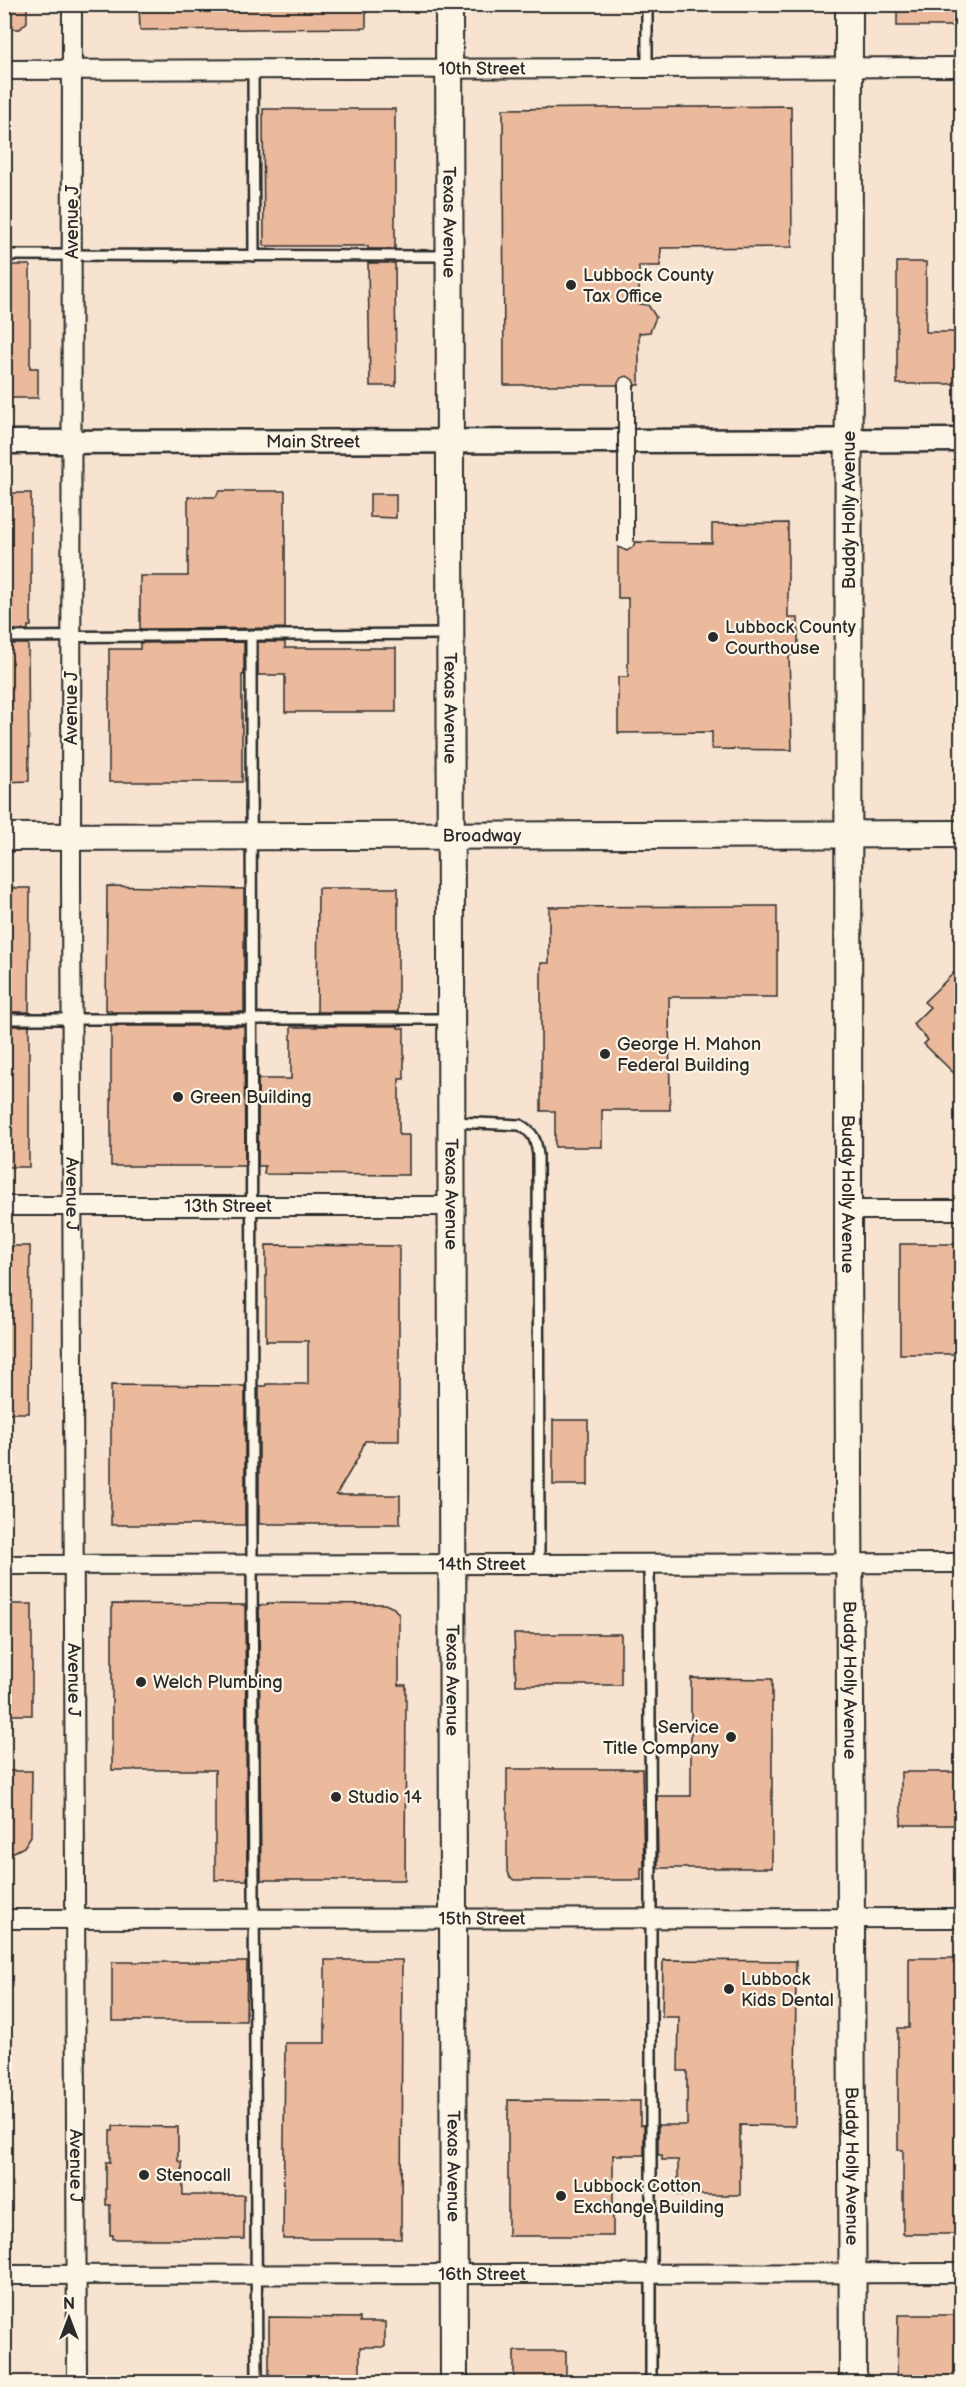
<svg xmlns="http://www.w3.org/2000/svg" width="966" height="2387" font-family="'Balsamiq Sans',sans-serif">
<rect width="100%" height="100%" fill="#f7e3cf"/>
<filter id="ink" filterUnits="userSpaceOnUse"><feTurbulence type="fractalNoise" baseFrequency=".0167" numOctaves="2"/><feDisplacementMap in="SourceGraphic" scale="12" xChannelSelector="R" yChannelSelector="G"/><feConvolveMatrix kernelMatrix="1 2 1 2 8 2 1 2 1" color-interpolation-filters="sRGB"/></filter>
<g filter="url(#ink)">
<g fill="#ebb99c" stroke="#2b2b2b" stroke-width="1.5">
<polygon points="4,4 27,4 27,22 20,29 4,29"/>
<polygon points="139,4 366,4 366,28 140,30"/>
<rect x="897" y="4" width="65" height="22"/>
<polygon points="791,106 792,247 661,248 660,266 639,266 639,304 648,305 656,317 650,332 639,333 639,385 635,385 633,380 627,376 621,378 617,385 504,385 503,109"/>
<polygon points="263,109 395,109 395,249 368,249 368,246 264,246"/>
<polygon points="897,262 926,262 926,332 962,332 962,384 897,384"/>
<polygon points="368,263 395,263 396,386 370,386"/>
<polygon points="4,265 30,265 30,368 38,368 38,398 4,398"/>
<polygon points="219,491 285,491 285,628 140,629 140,576 188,576 188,497 216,497"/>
<polygon points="4,493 31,493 31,626 28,626 28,630 4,630"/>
<polygon points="370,494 396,494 396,518 370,517"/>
<polygon points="788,523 788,618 798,618 798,655 789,655 792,750 712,749 712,732 618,733 618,677 628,677 628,598 618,598 618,547 627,551 633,547 635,542 712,543 712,524"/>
<polygon points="244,642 244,675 242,675 242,782 109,782 109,649 140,649 140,643"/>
<polygon points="258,642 285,642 285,648 396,648 396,712 285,712 285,675 258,675"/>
<polygon points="4,644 28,644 29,781 4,782"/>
<polygon points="107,886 244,889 244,1012 111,1012 111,1010 106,1010"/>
<polygon points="4,888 30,888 29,1012 4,1012"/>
<polygon points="318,888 398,888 398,1012 317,1012"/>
<polygon points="777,906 777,997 669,997 670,1110 602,1110 602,1147 555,1147 555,1111 541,1111 541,963 549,963 549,907"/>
<polygon points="962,965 962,1081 924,1044 928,1040 913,1024 930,1007 924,1002"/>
<rect x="4" y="1026" width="25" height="141"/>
<polygon points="111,1026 244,1026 245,1166 111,1166"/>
<polygon points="317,1026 398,1026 398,1028 404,1028 404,1079 399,1079 399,1135 409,1135 409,1175 264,1174 265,1166 258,1166 258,1079 291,1079 291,1027 317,1027"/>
<rect x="900" y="1244" width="62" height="110"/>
<polygon points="266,1245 399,1246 399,1441 365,1441 358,1458 336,1495 400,1495 400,1524 259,1524 259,1386 266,1386 266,1384 308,1384 308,1341 266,1341"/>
<polygon points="4,1246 30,1246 29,1413 4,1413"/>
<polygon points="111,1385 245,1386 245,1525 111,1525"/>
<rect x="553" y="1420" width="35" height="65"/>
<polygon points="268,1603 385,1604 394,1608 399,1615 399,1685 406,1685 405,1880 261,1880 259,1605 268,1605"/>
<rect x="4" y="1604" width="28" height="111"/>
<polygon points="112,1604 245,1605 247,1880 215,1880 215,1770 112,1770"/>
<polygon points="514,1634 621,1634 621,1685 516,1685"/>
<polygon points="691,1678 772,1679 772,1868 658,1868 657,1796 691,1796"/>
<polygon points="507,1769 642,1769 644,1868 641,1868 641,1880 514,1880 510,1877 507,1869"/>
<polygon points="4,1771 32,1771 31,1836 24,1847 4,1857"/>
<rect x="901" y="1772" width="61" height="53"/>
<polygon points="909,1958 962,1958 962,2234 903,2234 903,2150 898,2150 898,2028 909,2028"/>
<polygon points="325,1960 402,1960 401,2239 283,2239 285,2043 325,2043"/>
<polygon points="663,1960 796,1961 795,2126 740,2125 740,2195 678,2195 678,2160 662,2160 662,2155 658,2155 658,2125 687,2125 687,2071 678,2071 679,2017 662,2017"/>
<polygon points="112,1962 247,1962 246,2021 112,2021"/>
<polygon points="508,2100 640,2101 640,2125 644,2125 644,2155 613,2155 613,2236 508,2236"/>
<polygon points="113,2126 178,2127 178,2161 182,2162 183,2195 244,2195 244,2239 113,2239 113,2235 110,2235 110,2205 106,2205 106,2162 110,2162 110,2131 113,2131"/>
<polygon points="898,2315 962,2315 962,2382 897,2382"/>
<polygon points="269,2317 360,2318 360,2322 385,2322 385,2347 360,2347 360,2382 269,2382"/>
<rect x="514" y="2351" width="52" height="31"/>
</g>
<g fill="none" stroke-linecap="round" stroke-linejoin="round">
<defs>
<g id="service">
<polyline points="647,4 647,68"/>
<polyline points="253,69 254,256"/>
<polyline points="4,255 447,256"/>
<polyline points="251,635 252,1565 257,2382"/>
<polyline points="4,637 448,634"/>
<polyline points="4,1019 449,1019"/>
<path d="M453 1122 520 1125C534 1133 536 1140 538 1155L539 1564"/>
<polyline points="649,1564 651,1884 651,2382"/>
</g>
<g id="minor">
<path id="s1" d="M72 4 71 877 77 2382"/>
<path id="s2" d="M4 70 962 67"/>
<path id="s3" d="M4 1206H452"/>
<polyline points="848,1210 962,1210"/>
<path id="s4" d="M4 1565 962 1563"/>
<path id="s5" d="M4 1919 962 1918"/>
<path id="s6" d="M4 2275 962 2273"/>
</g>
<g id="tertiary">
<polyline points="631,441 962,440"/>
<path id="s7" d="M4 442 621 441"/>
</g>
<g id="secondary">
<path id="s8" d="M449 4 454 2382"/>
<path id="s9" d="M849 4 848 1243 853 2382"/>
<path id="s10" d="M4 837 962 834"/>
</g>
</defs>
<use href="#service" stroke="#2b2b2b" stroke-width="14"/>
<use href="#minor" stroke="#2b2b2b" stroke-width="22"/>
<use href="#tertiary" stroke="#2b2b2b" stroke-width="27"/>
<use href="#secondary" stroke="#2b2b2b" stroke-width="30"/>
<use href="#service" stroke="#fcf5e5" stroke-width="9"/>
<use href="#minor" stroke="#fcf5e5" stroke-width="18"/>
<use href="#tertiary" stroke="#fcf5e5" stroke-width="22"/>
<use href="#secondary" stroke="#fcf5e5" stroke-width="26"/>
<defs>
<polyline id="pedestrian-bridge" points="626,385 626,542"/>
</defs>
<use href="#pedestrian-bridge" stroke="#2b2b2b" stroke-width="18" stroke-linecap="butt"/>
<use href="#pedestrian-bridge" stroke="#fcf5e5" stroke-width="14"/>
</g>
</g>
<g fill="#2b2b2b" stroke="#fcf5e5" stroke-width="2">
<circle cx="571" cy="285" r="6"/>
<circle cx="713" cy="637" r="6"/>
<circle cx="605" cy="1054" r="6"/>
<circle cx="178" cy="1097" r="6"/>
<circle cx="141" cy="1682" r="6"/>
<circle cx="731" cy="1737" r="6"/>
<circle cx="336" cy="1797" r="6"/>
<circle cx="729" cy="1989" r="6"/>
<circle cx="144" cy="2175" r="6"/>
<circle cx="561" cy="2196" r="6"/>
</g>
<g text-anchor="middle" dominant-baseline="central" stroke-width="4.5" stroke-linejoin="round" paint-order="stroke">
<g font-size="18" fill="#2b2b2b" stroke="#fcf5e5">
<text stroke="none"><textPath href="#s2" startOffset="478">10th Street</textPath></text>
<text transform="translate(72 222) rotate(-90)">Avenue J</text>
<text stroke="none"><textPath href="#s8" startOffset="218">Texas Avenue</textPath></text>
<text stroke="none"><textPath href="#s7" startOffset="309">Main Street</textPath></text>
<text transform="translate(849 510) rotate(-90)">Buddy Holly Avenue</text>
<text transform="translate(71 708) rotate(-90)">Avenue J</text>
<text stroke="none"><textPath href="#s8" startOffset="704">Texas Avenue</textPath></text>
<text stroke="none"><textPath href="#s10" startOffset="478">Broadway</textPath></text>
<text stroke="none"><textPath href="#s8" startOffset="1190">Texas Avenue</textPath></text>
<text stroke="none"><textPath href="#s1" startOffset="1190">Avenue J</textPath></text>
<text stroke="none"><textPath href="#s9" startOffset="1190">Buddy Holly Avenue</textPath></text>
<text stroke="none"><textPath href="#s3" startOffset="224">13th Street</textPath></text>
<text stroke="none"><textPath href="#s4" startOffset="478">14th Street</textPath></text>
<text stroke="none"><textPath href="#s1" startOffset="1676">Avenue J</textPath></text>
<text stroke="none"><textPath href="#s8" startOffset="1676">Texas Avenue</textPath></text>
<text stroke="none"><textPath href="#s9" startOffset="1676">Buddy Holly Avenue</textPath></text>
<text stroke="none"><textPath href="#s5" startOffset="478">15th Street</textPath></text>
<text stroke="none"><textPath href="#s1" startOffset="2162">Avenue J</textPath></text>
<text stroke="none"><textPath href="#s8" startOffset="2162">Texas Avenue</textPath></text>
<text stroke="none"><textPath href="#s9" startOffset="2162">Buddy Holly Avenue</textPath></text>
<text stroke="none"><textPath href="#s6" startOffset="478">16th Street</textPath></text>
</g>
<g font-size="18" fill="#2b2b2b" stroke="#fcf5e5" text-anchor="start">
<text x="583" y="275">Lubbock County<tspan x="583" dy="21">Tax Office</tspan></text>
<text x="725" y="627">Lubbock County<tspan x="725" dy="21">Courthouse</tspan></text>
<text x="617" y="1044">George H. Mahon<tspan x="617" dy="21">Federal Building</tspan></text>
<text x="190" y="1097">Green Building</text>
<text x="153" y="1682">Welch Plumbing</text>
<text x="719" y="1727" text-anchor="end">Service<tspan x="719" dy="21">Title Company</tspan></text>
<text x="348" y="1797">Studio 14</text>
<text x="741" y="1979">Lubbock<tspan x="741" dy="21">Kids Dental</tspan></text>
<text x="156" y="2175">Stenocall</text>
<text x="573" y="2186">Lubbock Cotton<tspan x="573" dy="21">Exchange Building</tspan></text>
</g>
</g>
<rect width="966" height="2387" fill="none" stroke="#fcf5e5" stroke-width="24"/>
<rect x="12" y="12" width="942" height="2363" fill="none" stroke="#2b2b2b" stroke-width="2" filter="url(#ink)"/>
<g transform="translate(69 2318)" stroke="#fcf5e5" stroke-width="4.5" paint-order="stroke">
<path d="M0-4.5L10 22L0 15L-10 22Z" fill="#2b2b2b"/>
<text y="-9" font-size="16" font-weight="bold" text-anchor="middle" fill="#2b2b2b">N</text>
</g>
</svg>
